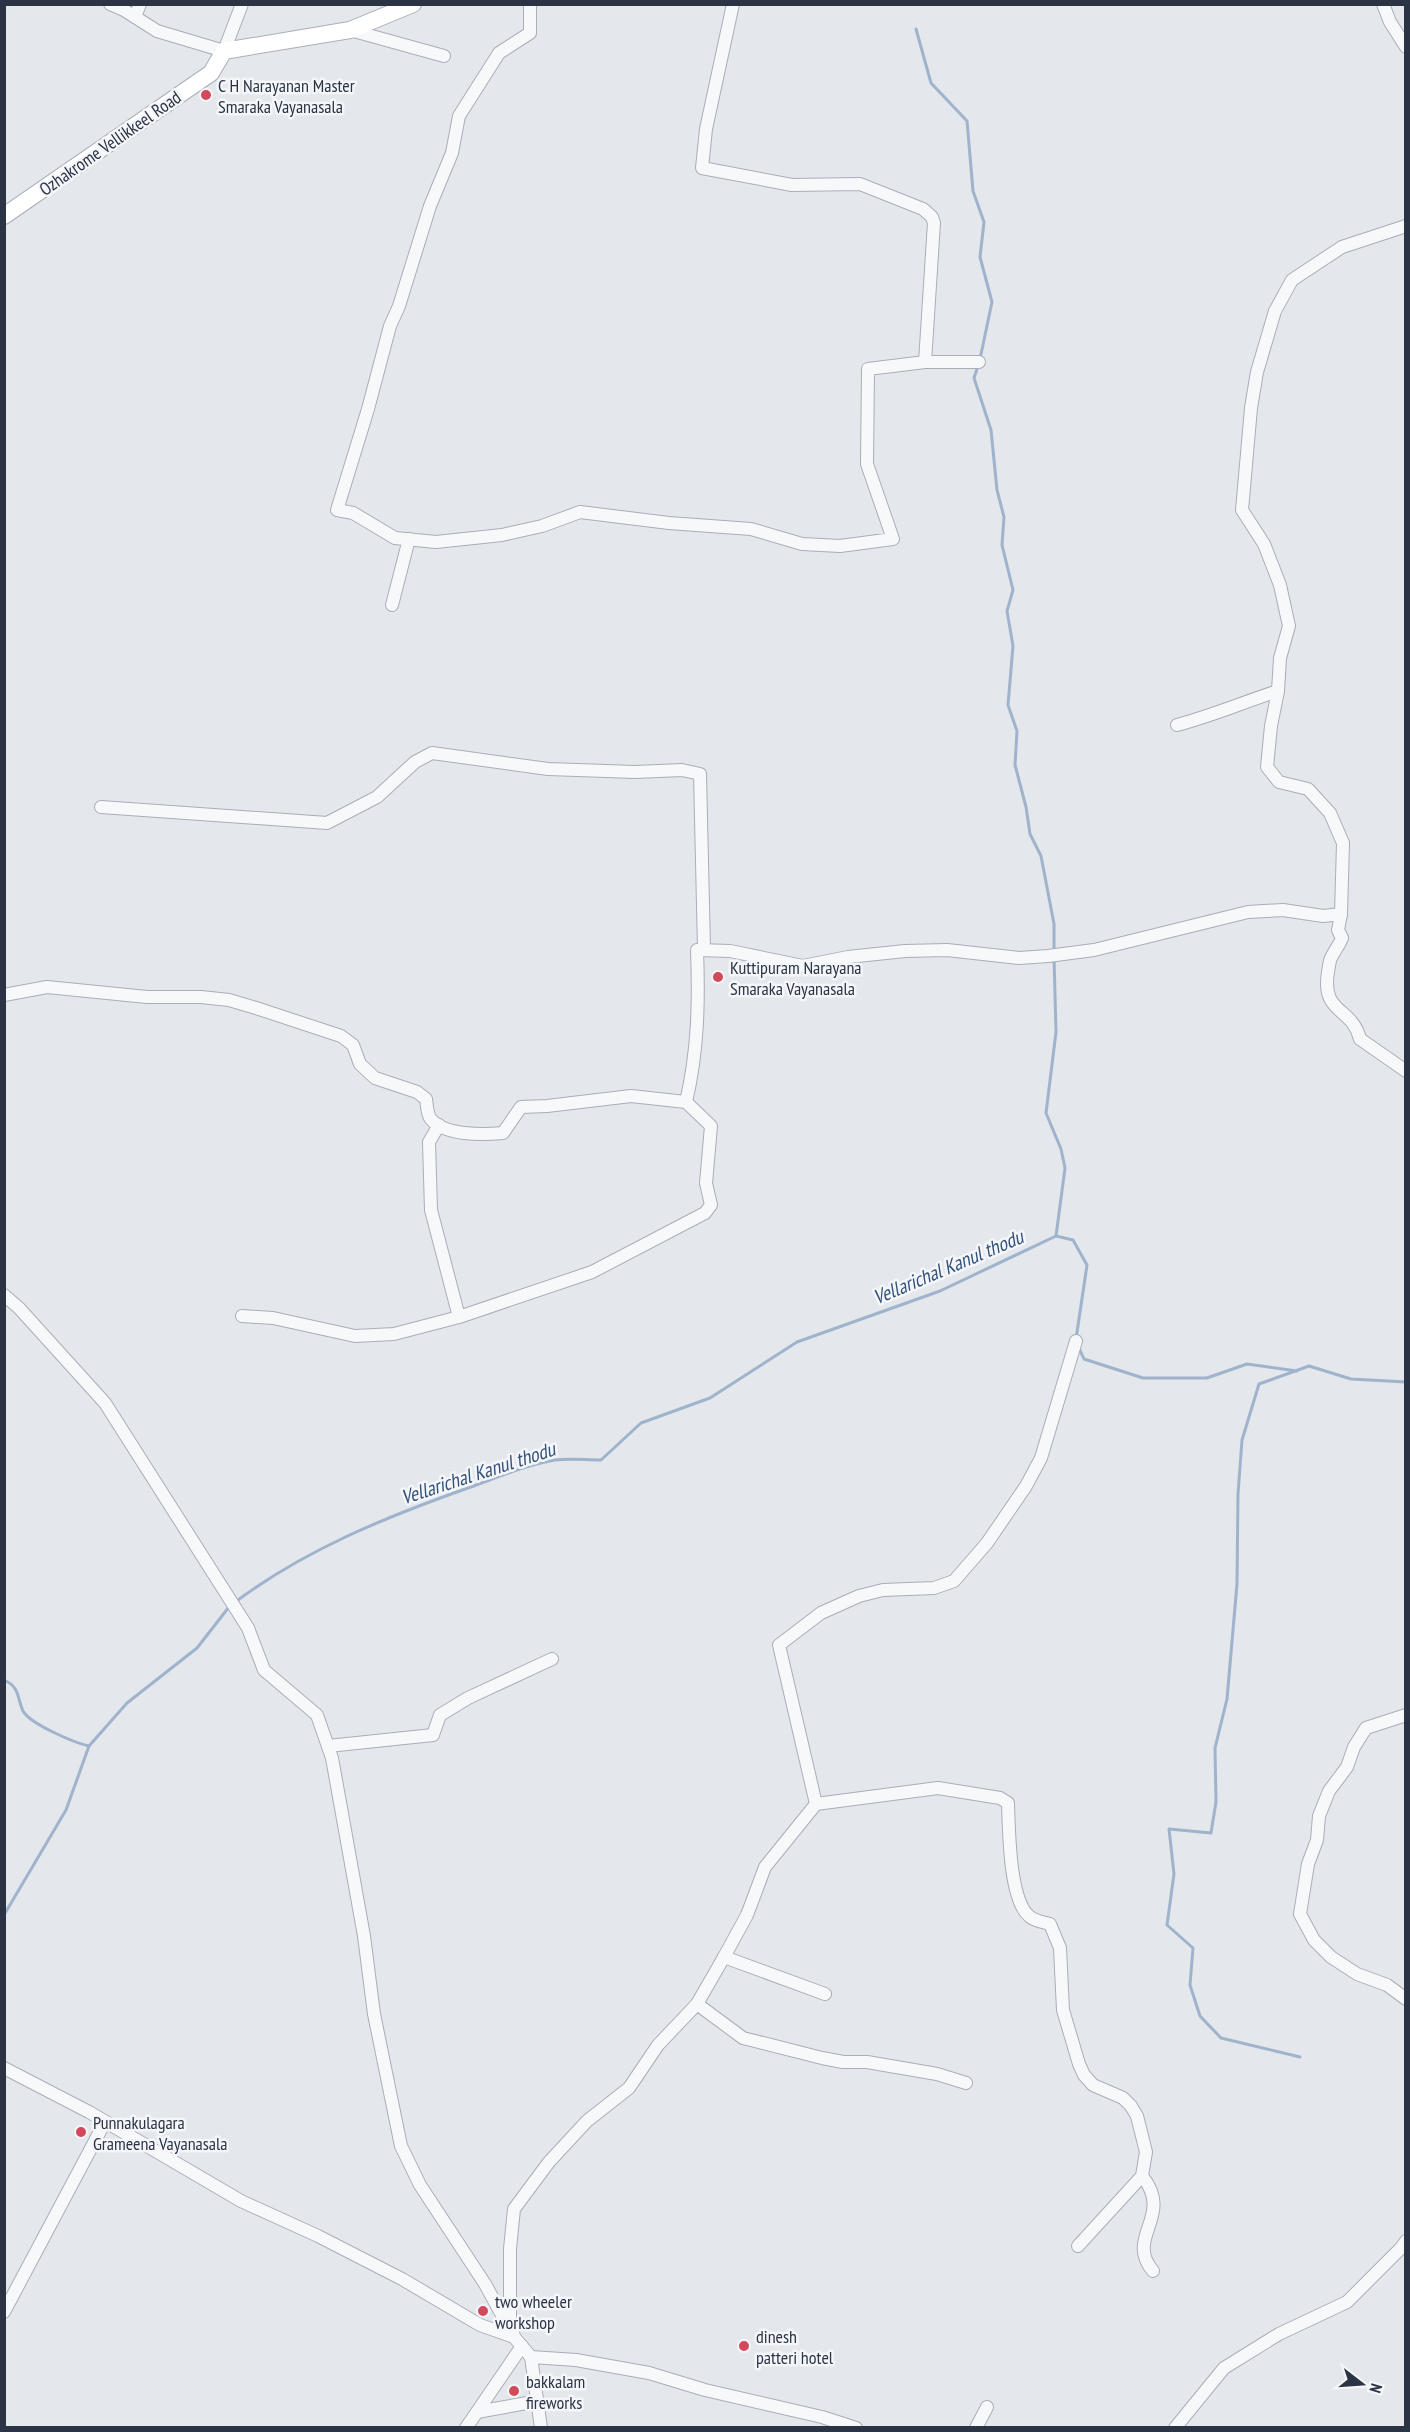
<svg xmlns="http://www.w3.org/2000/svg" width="1410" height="2432" font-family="'PT Sans Narrow',sans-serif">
<rect width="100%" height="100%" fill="#e4e7ec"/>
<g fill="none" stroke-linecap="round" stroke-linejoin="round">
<g stroke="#9fb4cc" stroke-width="3">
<polyline points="916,29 931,83 967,121 973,191 984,222 980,257 992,302 980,359"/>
<polyline points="978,366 974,378 991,430 997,490 1004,517 1002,545 1013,590 1007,611 1013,646 1008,705 1017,731 1015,765 1026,807 1030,834 1041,856 1054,924 1054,950"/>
<polyline points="1054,957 1056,1032 1046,1113 1061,1149 1065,1168 1056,1236"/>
<polyline points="1079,1348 1084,1359 1143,1378 1207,1378 1247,1364 1297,1371"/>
<path d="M234 1603C304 1550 386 1517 468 1488 496 1478 525 1465 555 1460 569 1458 586 1460 601 1460L641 1423 710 1398 797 1342 940 1291 1056 1236 1073 1240 1087 1265 1076 1339"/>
<path d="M4 1680C20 1687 17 1698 23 1711 30 1724 75 1743 89 1746"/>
<polyline points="4,1915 66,1810 89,1746 127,1703 197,1648 229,1607"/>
<polyline points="1300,2057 1221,2038 1200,2016 1190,1985 1193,1948 1167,1925 1174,1874 1169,1829 1211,1833 1216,1802 1215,1748 1227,1699 1237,1584 1238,1494 1242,1440 1259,1384 1309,1366 1351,1379 1406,1382"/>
</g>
<defs>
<g id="street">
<polyline points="110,4 124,10 157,31 224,51 242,4"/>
<polyline points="530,4 530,33 499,53 459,116 452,153 430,206 399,306 390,326 368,409 337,510 353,513 395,538 436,542 502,535 542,526 580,512 669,523 751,529 802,544 840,546 893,539 867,464 868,369 925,362 979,362"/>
<polyline points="733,4 706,129 702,168 792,185 860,184 923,209 932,217 934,223 925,362"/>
<polyline points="1383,4 1390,22 1406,47"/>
<polyline points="135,17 140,4"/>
<polyline points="350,30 444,56"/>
<polyline points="392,605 409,539"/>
<path d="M1177 725C1211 716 1244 702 1278 691"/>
<polyline points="101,807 327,823 377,797 415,762 432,753 548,769 635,772 682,770 700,774 704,949"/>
<path d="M1341 914 1338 930 1342 938C1339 946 1334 951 1331 958 1329 962 1329 968 1328 972 1321 1015 1352 1006 1360 1039L1406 1071"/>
<path d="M4 995 47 987 147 997H201L229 1000 256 1008 341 1036 353 1045 360 1064 375 1078 417 1092 426 1099C427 1105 427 1113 430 1118 443 1136 484 1135 503 1133L521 1107 547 1106 631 1096 686 1102C698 1051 699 1002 697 950L730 951 803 966 848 957 905 951 947 950 1019 958 1048 956 1094 950 1248 912 1283 910 1323 916 1341 914 1343 843 1330 813 1308 789 1279 782 1267 767 1271 726 1278 691 1280 658 1289 626 1280 585 1264 544 1242 510 1251 408 1257 372 1275 311 1292 280 1342 247 1406 226"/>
<polyline points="439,1125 429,1142 431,1210 459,1317"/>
<polyline points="4,1295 19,1308 105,1403 248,1628 264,1670 317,1715 332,1758 364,1936 374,2014 401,2146 420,2185 485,2284 514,2337"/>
<polyline points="242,1316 273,1318 355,1336 394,1334 459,1317 592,1272 705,1213 711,1205 706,1183 711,1126 686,1102"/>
<polyline points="1406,1715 1366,1728 1354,1747 1347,1767 1329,1791 1319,1816 1317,1840 1308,1864 1300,1914 1314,1940 1331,1957 1357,1974 1387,1985 1406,1999"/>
<polyline points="328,1746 433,1735 440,1715 468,1698 552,1659"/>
<polyline points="816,1804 779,1645 821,1613 859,1596 883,1590 934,1588 954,1581 987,1543 1026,1486 1041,1458 1076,1341"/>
<path d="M724 1957 747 1915 765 1867 816 1804 938 1788 1000 1798 1008 1803C1009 1829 1009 1899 1029 1916 1034 1921 1043 1922 1050 1924L1060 1948 1063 2010 1079 2064 1084 2075 1093 2085 1123 2098 1131 2106 1137 2116 1146 2152 1142 2176 1078 2246"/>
<polyline points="697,2004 724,1957 825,1994"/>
<polyline points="4,2068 89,2112 241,2201 318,2236 402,2279 480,2325 514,2337"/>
<path d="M1142 2176C1175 2216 1124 2237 1153 2271"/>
<polyline points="4,2312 105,2122"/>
<polyline points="531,2357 541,2428"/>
<polyline points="477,2412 538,2401"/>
<polyline points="466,2428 522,2346"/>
<polyline points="856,2428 822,2417 705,2390 649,2373 576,2360 531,2357 514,2337 510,2318 510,2249 514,2209 549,2162 587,2121 629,2088 658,2045 697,2004 743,2038 822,2058 843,2062 867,2062 937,2074 966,2083"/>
<polyline points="976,2428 987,2407"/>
<polyline points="1175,2428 1224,2368 1279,2334 1347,2302 1401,2248 1406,2241"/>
</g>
<polyline id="secondary" points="4,216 211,73 224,51 350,30 413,4"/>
</defs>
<use href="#street" stroke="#a9aeb7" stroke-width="14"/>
<use href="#secondary" stroke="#a9aeb7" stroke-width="18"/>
<use href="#street" stroke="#f7f8fa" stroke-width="12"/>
<use href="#secondary" stroke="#fff" stroke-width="16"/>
</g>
<g fill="#d1495b" stroke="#f4f6f9" stroke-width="2">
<circle cx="206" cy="95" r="6"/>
<circle cx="718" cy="977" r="6"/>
<circle cx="81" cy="2132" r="6"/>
<circle cx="483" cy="2311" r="6"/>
<circle cx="744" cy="2346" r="6"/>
<circle cx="514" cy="2391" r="6"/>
</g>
<g text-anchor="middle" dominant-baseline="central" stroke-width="5" stroke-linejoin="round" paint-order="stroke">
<g font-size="18" fill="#2b3445" stroke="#f4f6f9" text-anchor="start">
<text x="218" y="85">C H Narayanan Master<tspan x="218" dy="21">Smaraka Vayanasala</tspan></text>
<text x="730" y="967">Kuttipuram Narayana<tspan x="730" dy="21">Smaraka Vayanasala</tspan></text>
<text x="93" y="2122">Punnakulagara<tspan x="93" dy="21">Grameena Vayanasala</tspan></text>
<text x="495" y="2301">two wheeler<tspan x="495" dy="21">workshop</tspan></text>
<text x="756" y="2336">dinesh<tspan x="756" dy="21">patteri hotel</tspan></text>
<text x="526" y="2381">bakkalam<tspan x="526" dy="21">fireworks</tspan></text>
</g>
<g font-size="18" fill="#2b3445" stroke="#f4f6f9">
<text transform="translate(110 143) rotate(-35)">Ozhakrome Vellikkeel Road</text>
</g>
<g font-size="20" font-style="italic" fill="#34527a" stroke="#f4f6f9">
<text transform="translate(948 1267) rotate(-23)">Vellarichal Kanul thodu</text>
<text transform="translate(478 1473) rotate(-18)">Vellarichal Kanul thodu</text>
</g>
</g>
<rect width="1410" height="2432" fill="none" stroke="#2b3445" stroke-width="12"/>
<g transform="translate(1362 2384) rotate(107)" stroke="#f4f6f9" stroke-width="4.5" paint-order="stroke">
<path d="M0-4.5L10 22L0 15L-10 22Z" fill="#2b3445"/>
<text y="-9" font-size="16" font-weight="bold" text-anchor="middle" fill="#2b3445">N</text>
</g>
</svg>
